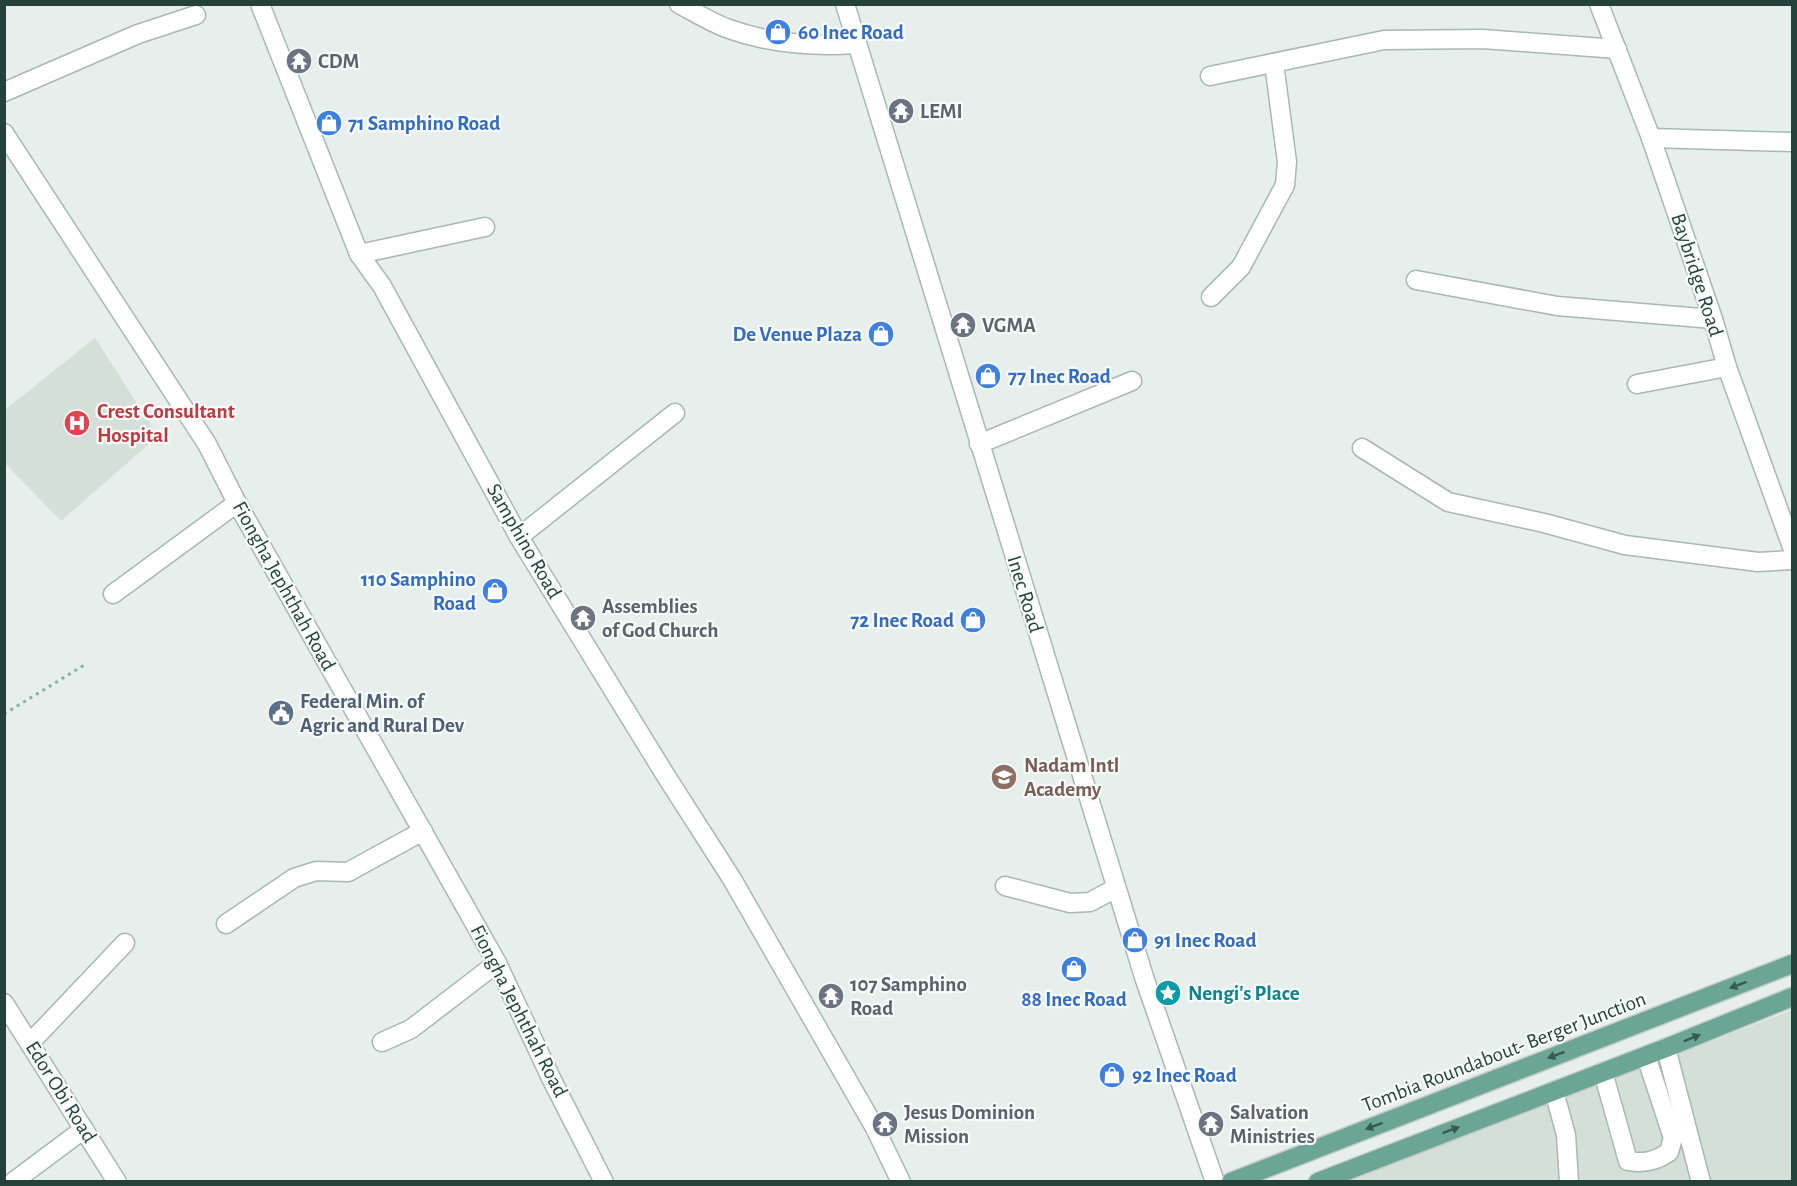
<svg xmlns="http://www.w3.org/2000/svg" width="1797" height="1186" font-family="'Alegreya Sans',sans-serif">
<rect width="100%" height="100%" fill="#e6efeb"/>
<g fill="#d4dfda">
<polygon points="95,338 158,436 61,521 5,463 5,410"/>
<polygon points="1792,1010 1792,1181 1349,1181"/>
</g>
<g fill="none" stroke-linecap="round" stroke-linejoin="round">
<defs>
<g id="minor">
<polyline points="260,4 359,254 382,286 519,537 666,776 732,879 875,1128 901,1182"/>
<path d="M679 4C696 13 712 23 729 29 771 44 813 47 857 44"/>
<polyline points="845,4 1144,977 1215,1182"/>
<polyline points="1599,4 1651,138 1713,319 1727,367 1792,547"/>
<polyline points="1210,76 1384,40 1483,39 1617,49"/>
<polyline points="4,92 138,34 196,15"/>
<polyline points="4,133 207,444 237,503 497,963 552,1080 604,1182"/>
<polyline points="1651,138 1792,142"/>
<polyline points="359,254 485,227"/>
<polyline points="1416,280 1557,306 1713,319"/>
<polyline points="1211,297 1241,267 1285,185 1287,162 1274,63"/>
<polyline points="1637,384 1727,367"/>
<polyline points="979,444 1132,381"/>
<polyline points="1362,448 1448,502 1544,523 1625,545 1758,562 1792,560"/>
<polyline points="519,537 675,413"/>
<polyline points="113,594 237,503"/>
<polyline points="1005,886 1070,903 1090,902 1116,888"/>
<polyline points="226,924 294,878 316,871 348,872 423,831"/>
<polyline points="4,1003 117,1182"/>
<polyline points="382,1042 411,1029 497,963"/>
<polyline points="30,1043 125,943"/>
<polyline points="1666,1048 1701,1182"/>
<path d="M1603 1072 1628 1161C1644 1164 1656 1161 1669 1152L1673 1138 1646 1056"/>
<polyline points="1554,1091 1566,1135 1569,1182"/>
<polyline points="13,1182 84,1129"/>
</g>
<g id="major">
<polyline points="1231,1182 1792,964"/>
<polyline points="1318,1182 1666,1048 1792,997"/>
</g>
</defs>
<use href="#minor" stroke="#a8b8b2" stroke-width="21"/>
<use href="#major" stroke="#c2cac8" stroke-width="21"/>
<polyline stroke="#86b3a5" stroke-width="3" stroke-dasharray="3 4.5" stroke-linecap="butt" points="4,714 86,664"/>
<use href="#minor" stroke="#fff" stroke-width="18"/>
<use href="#major" stroke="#6aa596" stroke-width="18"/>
</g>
<defs><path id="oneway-solid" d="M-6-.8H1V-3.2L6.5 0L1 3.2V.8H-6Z" transform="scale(1.5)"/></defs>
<g fill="#365b51">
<use href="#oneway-solid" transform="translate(1738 985) rotate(159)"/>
<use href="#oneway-solid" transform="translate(1692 1038) rotate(-22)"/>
<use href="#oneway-solid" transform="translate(1556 1055) rotate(159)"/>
<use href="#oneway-solid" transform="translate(1374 1126) rotate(159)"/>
<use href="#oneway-solid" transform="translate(1451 1130) rotate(-21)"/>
</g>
<defs>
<symbol id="shop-disc" viewBox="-11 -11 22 22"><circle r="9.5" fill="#3f7fe0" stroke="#f7fbf9"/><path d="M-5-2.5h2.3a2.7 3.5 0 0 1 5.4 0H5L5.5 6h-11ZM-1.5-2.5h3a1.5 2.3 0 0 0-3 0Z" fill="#fff"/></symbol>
<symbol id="temple-disc" viewBox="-11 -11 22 22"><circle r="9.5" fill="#6b7280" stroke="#f7fbf9"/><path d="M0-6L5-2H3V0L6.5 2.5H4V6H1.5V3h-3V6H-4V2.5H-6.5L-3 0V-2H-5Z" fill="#fff"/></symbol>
<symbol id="hospital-disc" viewBox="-11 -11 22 22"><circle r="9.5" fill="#e0444e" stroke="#f7fbf9"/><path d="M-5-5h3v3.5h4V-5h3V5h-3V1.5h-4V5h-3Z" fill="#fff"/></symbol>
<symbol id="civic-disc" viewBox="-11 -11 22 22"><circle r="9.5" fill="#5c6f8a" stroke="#f7fbf9"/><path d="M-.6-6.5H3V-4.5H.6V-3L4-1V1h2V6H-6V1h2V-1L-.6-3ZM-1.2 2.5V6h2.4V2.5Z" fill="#fff"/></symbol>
<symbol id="school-disc" viewBox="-11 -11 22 22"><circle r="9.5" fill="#8d6e63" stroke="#f7fbf9"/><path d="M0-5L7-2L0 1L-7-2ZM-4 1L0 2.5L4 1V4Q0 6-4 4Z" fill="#fff"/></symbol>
<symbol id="sight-disc" viewBox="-11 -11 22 22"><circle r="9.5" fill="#0f9aa8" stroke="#f7fbf9"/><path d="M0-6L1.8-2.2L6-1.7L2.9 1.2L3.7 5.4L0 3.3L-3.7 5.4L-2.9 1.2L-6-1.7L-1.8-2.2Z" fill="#fff"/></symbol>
</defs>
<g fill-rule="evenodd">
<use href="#shop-disc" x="763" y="17" width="30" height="30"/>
<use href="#temple-disc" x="284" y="46" width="30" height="30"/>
<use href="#temple-disc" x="886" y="96" width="30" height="30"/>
<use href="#shop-disc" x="314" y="108" width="30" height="30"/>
<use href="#temple-disc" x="948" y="310" width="30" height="30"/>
<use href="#shop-disc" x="866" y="319" width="30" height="30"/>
<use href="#shop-disc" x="973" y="361" width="30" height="30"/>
<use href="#hospital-disc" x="62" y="408" width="30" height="30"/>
<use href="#shop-disc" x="480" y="576" width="30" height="30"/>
<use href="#temple-disc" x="568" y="603" width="30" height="30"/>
<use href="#shop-disc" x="958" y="605" width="30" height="30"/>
<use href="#civic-disc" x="266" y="698" width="30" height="30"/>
<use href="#school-disc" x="989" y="762" width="30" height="30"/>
<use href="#shop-disc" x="1120" y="925" width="30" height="30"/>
<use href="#shop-disc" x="1059" y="954" width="30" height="30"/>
<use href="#sight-disc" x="1153" y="978" width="30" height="30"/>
<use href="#temple-disc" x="816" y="981" width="30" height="30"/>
<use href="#shop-disc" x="1097" y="1060" width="30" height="30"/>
<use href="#temple-disc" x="870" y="1109" width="30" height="30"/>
<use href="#temple-disc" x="1196" y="1109" width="30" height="30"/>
</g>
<g text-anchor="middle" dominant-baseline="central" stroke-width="4.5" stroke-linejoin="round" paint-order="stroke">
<g font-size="21" font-weight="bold" fill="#366cbe" stroke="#f7fbf9" text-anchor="start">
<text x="798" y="32">60 Inec Road</text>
<text x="348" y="123">71 Samphino Road</text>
<text x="862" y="334" text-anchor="end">De Venue Plaza</text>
<text x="1008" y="376">77 Inec Road</text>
<text x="476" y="579" text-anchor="end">110 Samphino<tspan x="476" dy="24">Road</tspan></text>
<text x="954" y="620" text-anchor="end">72 Inec Road</text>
<text x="1154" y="940">91 Inec Road</text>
<text x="1074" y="999" text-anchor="middle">88 Inec Road</text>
<text x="1132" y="1075">92 Inec Road</text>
</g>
<g font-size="21" font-weight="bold" fill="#5b616d" stroke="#f7fbf9" text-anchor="start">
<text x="318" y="61">CDM</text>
<text x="920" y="111">LEMI</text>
<text x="982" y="325">VGMA</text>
<text x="602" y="606">Assemblies<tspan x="602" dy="24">of God Church</tspan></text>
<text x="850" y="984">107 Samphino<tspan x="850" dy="24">Road</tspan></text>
<text x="904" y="1112">Jesus Dominion<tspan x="904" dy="24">Mission</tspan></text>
<text x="1230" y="1112">Salvation<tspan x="1230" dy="24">Ministries</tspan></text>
</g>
<g font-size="21" fill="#24423a" stroke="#f7fbf9">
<text transform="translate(1697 275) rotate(72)">Baybridge Road</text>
<text transform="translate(524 541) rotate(60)">Samphino Road</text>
<text transform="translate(284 586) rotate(61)">Fiongha Jephthah Road</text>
<text transform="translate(1025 594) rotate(73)">Inec Road</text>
<text transform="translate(519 1011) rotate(63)">Fiongha Jephthah Road</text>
<text transform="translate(1504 1052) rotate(-21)">Tombia Roundabout- Berger Junction</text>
<text transform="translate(61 1092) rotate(58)">Edor Obi Road</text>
</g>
<g font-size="21" font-weight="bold" fill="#be3a42" stroke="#f7fbf9" text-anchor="start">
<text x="97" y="411">Crest Consultant<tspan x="97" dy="24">Hospital</tspan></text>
</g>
<g font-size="21" font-weight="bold" fill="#4e5e75" stroke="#f7fbf9" text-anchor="start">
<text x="300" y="701">Federal Min. of<tspan x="300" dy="24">Agric and Rural Dev</tspan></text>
</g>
<g font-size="21" font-weight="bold" fill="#785e54" stroke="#f7fbf9" text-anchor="start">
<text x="1024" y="765">Nadam Intl<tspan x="1024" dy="24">Academy</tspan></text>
</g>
<g font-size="21" font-weight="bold" fill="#0d838f" stroke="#f7fbf9" text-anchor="start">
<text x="1188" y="993">Nengi's Place</text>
</g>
</g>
<rect width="1797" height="1186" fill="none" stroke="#24423a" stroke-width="12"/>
</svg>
